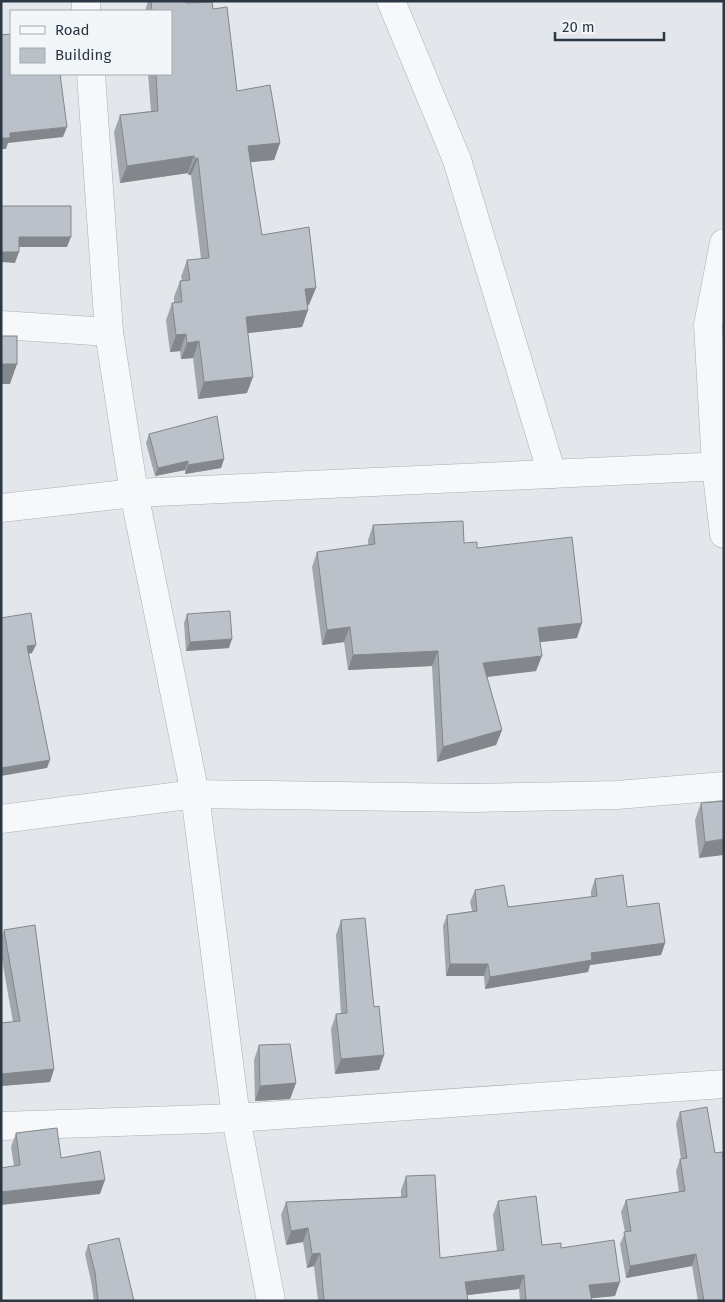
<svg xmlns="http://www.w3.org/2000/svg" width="725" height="1302" font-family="'Fira Sans',sans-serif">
<rect width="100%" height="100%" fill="#e3e7eb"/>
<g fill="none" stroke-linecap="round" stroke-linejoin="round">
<defs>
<g id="street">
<polyline points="86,1 86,11"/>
<polyline points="391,1 457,160 552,474"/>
<polyline points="91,74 109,332 134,493 195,794 236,1118 271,1301"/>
<polyline points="724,243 708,325 716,466 724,534"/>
<polyline points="1,325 109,332"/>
<polyline points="1,508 134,493 724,466"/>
<polyline points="1,819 195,794 472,798 617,795 724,786"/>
<polyline points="1,1126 236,1118 724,1084"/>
</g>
</defs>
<use href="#street" stroke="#a8afb5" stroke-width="29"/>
<use href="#street" stroke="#f6f8f9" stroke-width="28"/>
</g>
<g fill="#a1a6ac">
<polygon points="148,1 185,1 186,3 213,9 237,91 280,143 274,160 250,162 262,235 309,305 307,305 308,310 302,327 248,333 247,393 198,399 193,358 181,359 180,351 170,352 166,320 172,303 174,303 174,297 180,281 182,280 181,277 187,260 201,259 191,175 188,175 188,173 120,183 114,132 120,115 151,111 148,74 171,74 171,11 145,11"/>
<polygon points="149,434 224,459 221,468 185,474 185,470 155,476 146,443"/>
<polygon points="373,525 464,543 477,548 577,638 540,642 536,671 487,677 502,730 496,745 437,762 432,666 348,670 344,642 322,645 312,567 317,552 368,545 368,540"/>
<polygon points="187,614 229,648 186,651 184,623"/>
<polygon points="724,801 699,858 695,820 701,803"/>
<polygon points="595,879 627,907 665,943 661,955 590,965 588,972 485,989 484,976 446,976 443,926 447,915 472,911 470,902 475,890 508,907 591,897 591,891"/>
<polygon points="341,920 374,1007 384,1055 379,1070 335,1074 331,1029 336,1014 341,1014 336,935"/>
<polygon points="4,930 54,1069 50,1082 1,1086 1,1023 13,1022 1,954 1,938"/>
<polygon points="259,1045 296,1083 290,1099 255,1101 254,1060"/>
<polygon points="680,1112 724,1301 698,1301 692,1266 626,1278 620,1244 625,1232 621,1212 626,1200 679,1192 676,1171 680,1159 681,1159 676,1124"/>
<polygon points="16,1133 61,1158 100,1194 14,1166 11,1147"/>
<polygon points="406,1176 440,1258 497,1251 493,1215 498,1201 542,1245 561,1248 615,1296 591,1298 592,1301 520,1301 519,1289 467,1295 468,1301 318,1301 314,1266 307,1268 303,1242 286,1245 281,1215 286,1202 401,1197 401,1190"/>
<polygon points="88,1245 134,1301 94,1301 91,1281 85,1254"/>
</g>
<g fill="#83878c">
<polygon points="67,127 63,137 8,143 6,149 1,149 1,138 10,133"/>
<polygon points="280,143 274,160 241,163 248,146"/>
<polygon points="194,156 188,173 120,183 127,166"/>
<polygon points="198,158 191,175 188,175 195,159"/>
<polygon points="19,237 71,237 67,247 16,247"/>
<polygon points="1,252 19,252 15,263 1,262"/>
<polygon points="316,288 309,305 299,306 305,289"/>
<polygon points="308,310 302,327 240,334 246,317"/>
<polygon points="186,334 180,351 170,352 176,335"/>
<polygon points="199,341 193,358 181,359 187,343"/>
<polygon points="1,364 17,364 10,384 1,384"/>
<polygon points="253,377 247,393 198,399 204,382"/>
<polygon points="224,459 221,468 185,474 188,465"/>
<polygon points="188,461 185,470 155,476 158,468"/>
<polygon points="582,623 577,638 533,643 538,628"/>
<polygon points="350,627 344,642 322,645 327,630"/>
<polygon points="232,639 229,648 186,651 190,642"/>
<polygon points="36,645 32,653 24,655 27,646"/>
<polygon points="438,651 432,666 348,670 353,655"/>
<polygon points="542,656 536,671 477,678 483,663"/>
<polygon points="502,730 496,745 437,762 443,747"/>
<polygon points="50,760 47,768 1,776 1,768"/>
<polygon points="724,839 724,855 699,858 705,842"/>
<polygon points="665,943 661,955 590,965 588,972 485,989 490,977 591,953"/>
<polygon points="450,964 488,964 484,976 446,976"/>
<polygon points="384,1055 379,1070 335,1074 341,1059"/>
<polygon points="54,1069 50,1082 1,1086 1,1074"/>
<polygon points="296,1083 290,1099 255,1101 260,1086"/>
<polygon points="105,1180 100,1194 1,1205 1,1192"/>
<polygon points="308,1228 303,1242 286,1245 291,1231"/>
<polygon points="320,1253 314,1266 307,1268 312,1254"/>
<polygon points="696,1254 692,1266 626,1278 630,1266"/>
<polygon points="524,1275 519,1289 460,1296 465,1282"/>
<polygon points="620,1282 615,1296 584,1299 589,1285"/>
</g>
<g fill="#bbc1c8" stroke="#83878c">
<polygon points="151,1 185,1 186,3 212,2 213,9 227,7 237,91 270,85 280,143 248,146 262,235 309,227 316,288 305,289 308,310 246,317 253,377 204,382 199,341 187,343 186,334 176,335 172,303 182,302 180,281 190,280 187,260 209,258 198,158 195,159 194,156 127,166 120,115 158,111 156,74 171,74 171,11 152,11"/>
<polygon points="11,34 11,74 60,74 67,127 10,133 10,138 1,138 1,35"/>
<polygon points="1,206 71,206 71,237 19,237 19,252 1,252"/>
<rect x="1" y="336" width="16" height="28"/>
<polygon points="217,416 224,459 188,465 188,461 158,468 149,434"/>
<polygon points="463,521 464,543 477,542 477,548 572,537 582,623 538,628 542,656 483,663 502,730 443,747 438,651 353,655 350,627 327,630 317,552 375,544 373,525"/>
<polygon points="230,611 232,639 190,642 187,614"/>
<polygon points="31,613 36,645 27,646 50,760 1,768 1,618"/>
<polygon points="724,801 724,839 705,842 701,803"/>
<polygon points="623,875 627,907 659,903 665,943 591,953 592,960 490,977 488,964 450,964 447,915 477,911 475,890 504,885 508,907 597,896 595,879"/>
<polygon points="365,918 374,1007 379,1006 384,1055 341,1059 336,1014 347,1013 341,920"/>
<polygon points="35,925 54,1069 1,1074 1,1023 20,1021 4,930"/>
<polygon points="290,1044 296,1083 260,1086 259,1045"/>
<polygon points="707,1107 715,1153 722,1152 723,1157 724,1157 724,1301 704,1301 696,1254 630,1266 624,1232 631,1231 626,1200 685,1191 680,1159 687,1158 680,1112"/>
<polygon points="57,1128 61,1158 100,1151 105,1180 1,1192 1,1168 20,1165 16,1133"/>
<polygon points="435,1175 440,1258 504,1250 498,1201 536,1196 542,1245 561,1243 561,1248 614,1240 620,1282 589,1285 592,1301 526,1301 524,1275 465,1282 468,1301 324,1301 320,1253 312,1254 308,1228 291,1231 286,1202 407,1197 406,1176"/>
<polygon points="119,1238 134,1301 98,1301 95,1272 88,1245"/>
</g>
<rect width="725" height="1302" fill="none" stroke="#2b3743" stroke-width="5"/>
<rect x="10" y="10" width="162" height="65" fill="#f3f6f8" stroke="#a3aab0"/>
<rect x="20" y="26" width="25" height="8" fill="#f6f8f9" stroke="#a3aab0"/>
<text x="55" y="35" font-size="15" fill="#2b3743">Road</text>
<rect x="20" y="48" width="25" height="15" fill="#bbc1c8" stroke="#a3aab0"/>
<text x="55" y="60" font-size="15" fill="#2b3743">Building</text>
<path d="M555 32v8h109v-8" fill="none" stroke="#2b3743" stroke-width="2.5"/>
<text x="562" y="32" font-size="15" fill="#2b3743" stroke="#f3f6f8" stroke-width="4" paint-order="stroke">20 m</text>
</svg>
